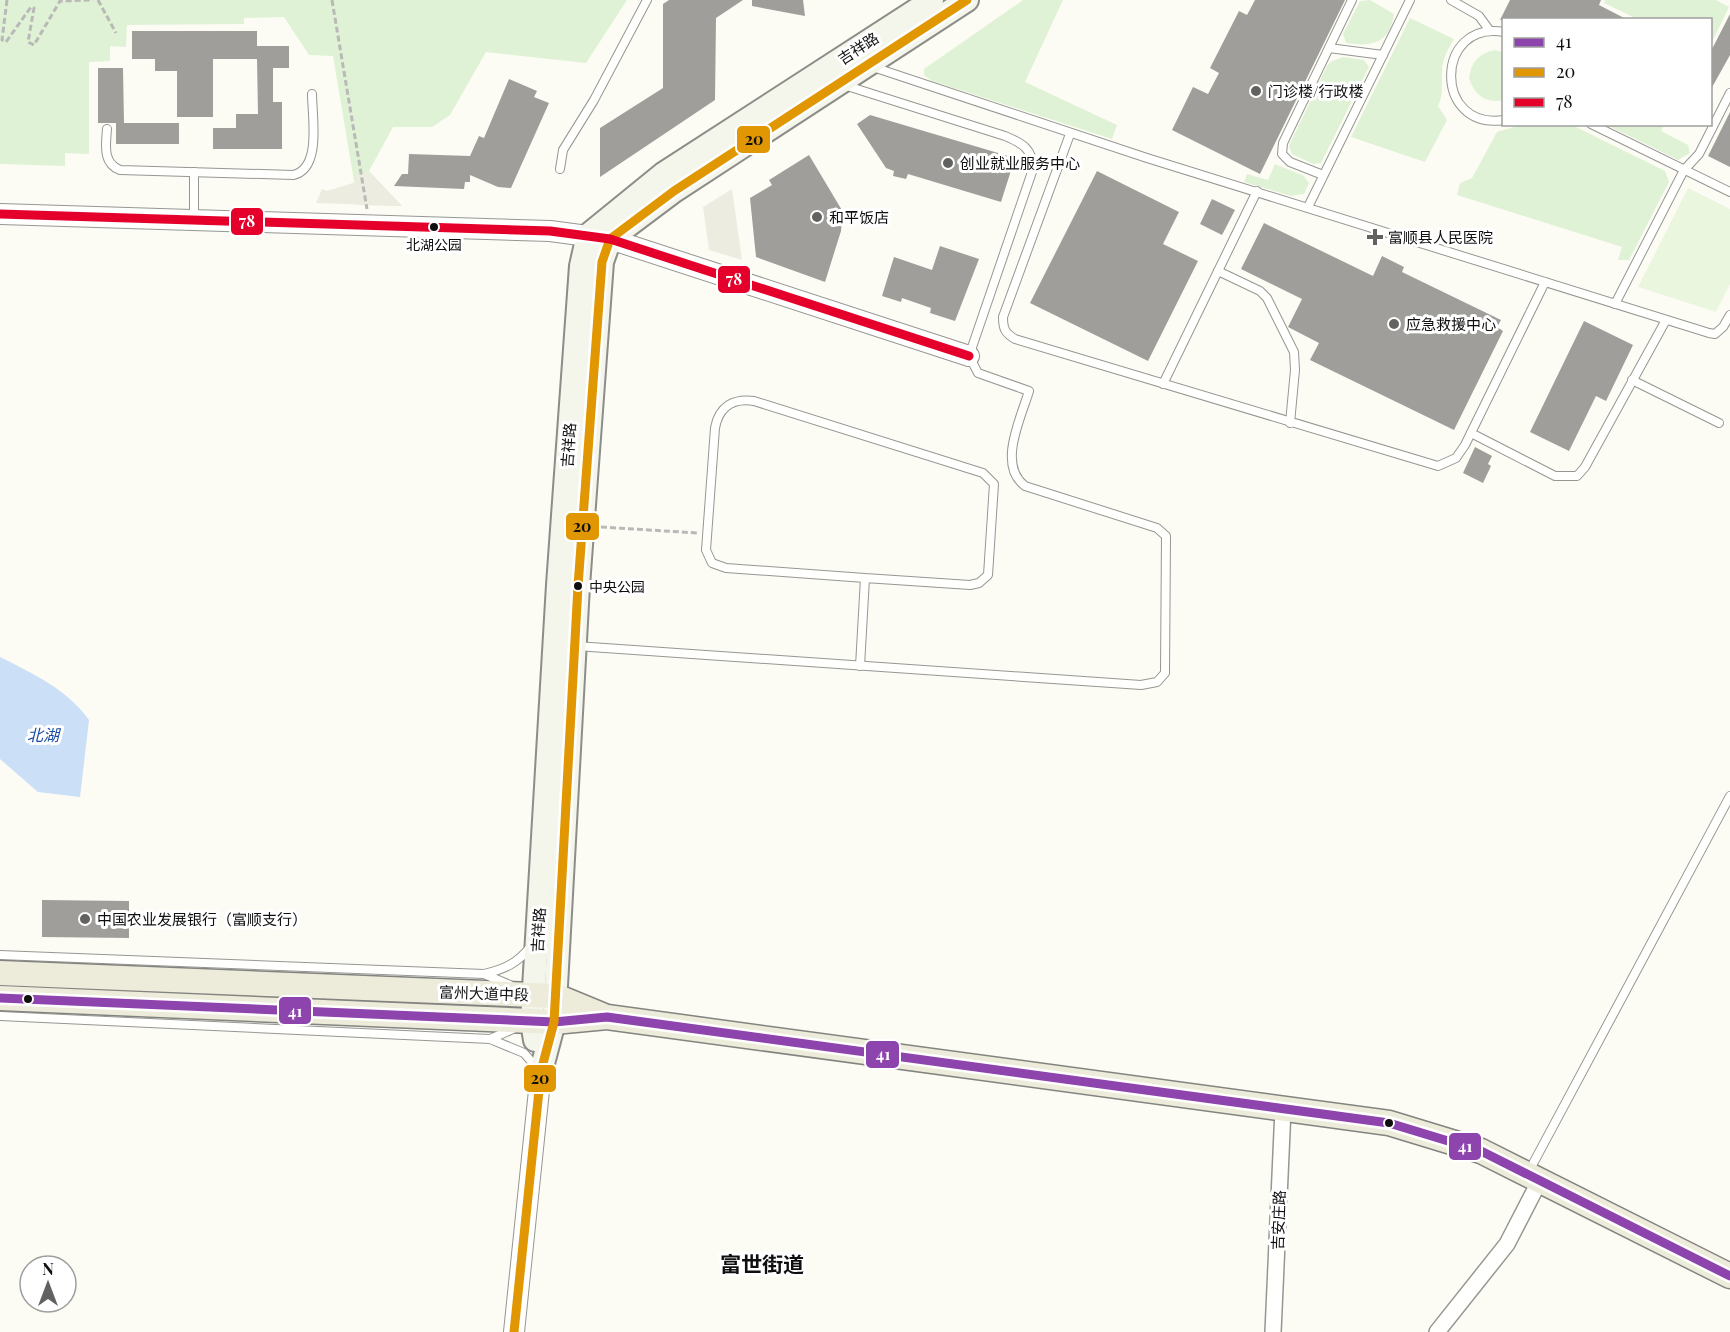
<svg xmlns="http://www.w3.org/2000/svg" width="1730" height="1332" font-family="'Playfair Display','Noto Sans SC',serif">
<rect width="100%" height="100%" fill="#fcfcf5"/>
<g fill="#e0f2d5">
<polygon points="0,0 627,0 586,63 486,52 450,115 432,127 393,127 369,171 402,206 358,205 333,56 309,55 284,17 244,18 244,24 127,25 126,47 110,46 110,61 89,62 89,154 65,153 65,166 0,164"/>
<polygon points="1023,0 1063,0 1025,82 1117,125 1112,139 932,81 924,75 924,69"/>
<path d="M1370 0 1394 14C1390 44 1371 47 1346 43L1343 34 1360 1Z"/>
<polygon points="1605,0 1716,0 1729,7 1711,44 1710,20 1637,19 1604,3"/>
<path d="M1410 18 1454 39C1448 49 1442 60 1442 72 1441 86 1444 93 1438 106L1447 120 1425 162 1351 137Z"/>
<path d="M1495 50 1503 52V100C1486 104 1474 95 1469 78 1471 62 1479 53 1495 50Z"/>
<polygon points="1343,57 1364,60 1369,67 1321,163 1313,164 1292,154 1289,146 1327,66 1332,61"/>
<polygon points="1520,125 1572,125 1665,171 1669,182 1629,260 1618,260 1622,247 1457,195 1460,183 1472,178 1497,132"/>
<polygon points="1607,125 1664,125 1661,131 1688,145 1690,153 1678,160"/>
<polygon points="1275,164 1304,176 1309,183 1304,194 1291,196 1244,182 1247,174 1268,180"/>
</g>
<polygon fill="#ebf6de" points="1688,188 1730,209 1730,284 1716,312 1638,287"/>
<g fill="#ecece0">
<polygon points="369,172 402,206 316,203 322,189 327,191 356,182 356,175"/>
<polygon points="732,189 742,260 709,250 703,207"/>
</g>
<path fill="#cbdff6" d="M0 657C32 673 68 690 89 720L80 797 38 792 0 759Z"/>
<g fill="#a09e9a">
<polygon points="669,0 743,0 716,18 715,100 600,177 600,128 663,88 663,4"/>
<polygon points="752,0 803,0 805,16 752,6"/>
<polygon points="1255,0 1345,0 1260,174 1172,130 1193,87 1208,94 1219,73 1210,68 1239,11 1247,15"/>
<polygon points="1510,0 1601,0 1599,5 1628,20 1500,20"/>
<polygon points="1730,14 1730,55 1710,91 1710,53"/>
<polygon points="132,31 257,31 257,46 289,46 289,68 273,68 273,102 282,102 282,149 213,149 213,128 236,128 236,114 258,114 257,59 213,59 213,117 177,117 177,71 155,71 155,59 132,59"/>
<polygon points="98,68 123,68 124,123 118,123 179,123 179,144 116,144 116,123 98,123"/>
<polygon points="509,79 537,91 534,97 549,103 511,188 498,187 470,175 470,182 465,182 464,189 394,186 402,174 408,174 409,154 470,156 479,136 484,138"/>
<polygon points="1730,112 1730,167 1708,156"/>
<polygon points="870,115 1015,158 1001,202 908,174 906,179 893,176 894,171 886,168 857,124"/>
<polygon points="809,155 843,212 841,231 825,282 756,257 750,198 772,185 769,180"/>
<polygon points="1097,171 1179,212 1163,244 1198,261 1148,361 1030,303"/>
<polygon points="1212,199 1235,210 1222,235 1200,224"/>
<polygon points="1264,223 1373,276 1382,256 1404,267 1402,272 1501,320 1497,327 1503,331 1454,430 1310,360 1319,343 1288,327 1302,299 1241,269"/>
<polygon points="940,246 979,259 955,321 930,313 931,308 902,298 901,302 882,296 894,257 932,270"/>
<polygon points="1584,321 1633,345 1606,401 1596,396 1569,451 1530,432"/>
<polygon points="1475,447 1492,456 1488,464 1491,466 1483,483 1463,473"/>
<polygon points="42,900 129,901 129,938 42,937"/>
</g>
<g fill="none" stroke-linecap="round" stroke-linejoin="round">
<defs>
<g id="service">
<polyline points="1451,0 1479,16 1490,31"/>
<path d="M1504 32C1434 20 1433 131 1504 120"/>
<polyline points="1329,48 1383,55"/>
<polyline points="873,67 1147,158 1709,333 1715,334 1723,327 1730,315"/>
<polyline points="1591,124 1730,192"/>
<path d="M107 129C106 144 102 163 120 170L293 175C322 169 312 116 312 94"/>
<path d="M1070 134 1003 317C1003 329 1005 333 1015 339L1438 466 1456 458 1465 445 1545 282"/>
<polyline points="560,169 563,150 594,100 647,0"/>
<polyline points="1323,175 1290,162 1282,154 1283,143 1352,0"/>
<polyline points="1308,207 1410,0"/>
<polyline points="194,219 194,172"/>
<polyline points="1218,271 1260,291 1267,298 1294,352 1295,370 1290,423"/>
<polyline points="1615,304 1684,170 1699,154 1730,93"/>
<polyline points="1632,380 1719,423"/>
<polyline points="1163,384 1257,191"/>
<polyline points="1471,433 1555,476 1577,476 1585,467 1666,320"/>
<path d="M576 646 1141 685 1157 682 1165 673 1166 536 1157 528 1025 486C997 465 1021 418 1029 391L978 373 969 356 1033 169C1033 149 1022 143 1005 136L844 85"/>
<path d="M860 666 865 578 970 585 979 583 988 575 994 484 983 473 754 401C734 398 719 406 715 428L706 550 712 563 726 568 865 578"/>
<path d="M0 955 484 974C505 969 518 963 531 946"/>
<polyline points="484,974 510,985"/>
<polyline points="0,1016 490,1039 524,1053 537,1068"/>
<polyline points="490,1039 513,1029"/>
<polyline points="1528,1173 1730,796"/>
</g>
<g id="minor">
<polyline points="1273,1332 1283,1109"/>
<polyline points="1437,1332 1507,1244 1540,1180"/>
</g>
<g id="tertiary">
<polyline points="0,214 550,231 610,239 969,356"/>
<polyline points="514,1332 541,1071"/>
</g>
<g id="secondary">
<polyline points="535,1040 532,1022 558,585 581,266 588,235 663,174 932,0"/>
<polyline points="541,1071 554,1022 578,586 602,262 610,239 674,191 967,0"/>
</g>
<g id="primary">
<polyline points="0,973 556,996 602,1015"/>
<polyline points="0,998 554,1022 607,1017 1389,1123 1481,1151 1730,1276"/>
</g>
</defs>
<use href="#service" stroke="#969693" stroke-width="10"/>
<use href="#minor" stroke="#969693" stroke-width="18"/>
<use href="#tertiary" stroke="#969693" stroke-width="22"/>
<use href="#secondary" stroke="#8c8c89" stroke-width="26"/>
<use href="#primary" stroke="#838380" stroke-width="27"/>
<g stroke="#b9b9b8" stroke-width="3" stroke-dasharray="6 3" stroke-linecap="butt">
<polyline points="7,0 2,40 6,42 31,7 34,8 28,42 34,45 60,1 93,0"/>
<polyline points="98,0 116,33"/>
<polyline points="332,0 367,209"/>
<polyline points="601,527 697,533"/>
</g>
<use href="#service" stroke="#fffffe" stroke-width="8"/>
<use href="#minor" stroke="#fffffe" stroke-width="15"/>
<use href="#tertiary" stroke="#fffffe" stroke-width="20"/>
<use href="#secondary" stroke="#f4f5eb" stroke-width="22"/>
<use href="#primary" stroke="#edecda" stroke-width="24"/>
<defs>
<polyline id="bus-1" points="0,998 554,1022 607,1017 1389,1123 1481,1151 1730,1276"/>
<polyline id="bus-2" points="514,1332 541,1071 554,1022 578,586 602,262 610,239 674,191 967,0"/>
<polyline id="bus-3" points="0,214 550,231 610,239 969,356"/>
</defs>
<use href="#bus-1" stroke="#fff" stroke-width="14"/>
<use href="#bus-2" stroke="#fff" stroke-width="14"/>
<use href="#bus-3" stroke="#fff" stroke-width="14"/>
<use href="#bus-1" stroke="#8e44ad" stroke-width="9"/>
<use href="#bus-2" stroke="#e09702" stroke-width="9"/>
<use href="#bus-3" stroke="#e4002b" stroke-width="9"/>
</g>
<g fill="#626260" stroke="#fff" stroke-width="2">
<circle cx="1256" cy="91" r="6"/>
<circle cx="948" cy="163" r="6"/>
<circle cx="817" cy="217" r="6"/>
<path d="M1372 228h6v6h6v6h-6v6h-6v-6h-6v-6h6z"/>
<circle cx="1394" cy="324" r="6"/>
<circle cx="85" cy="919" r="6"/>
</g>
<g fill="#0f0f0f" stroke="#fff" stroke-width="2">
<circle cx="434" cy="227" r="5"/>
<circle cx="578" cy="586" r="5"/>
<circle cx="28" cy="999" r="5"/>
<circle cx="1389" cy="1123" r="5"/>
</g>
<g text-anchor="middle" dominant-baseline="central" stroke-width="6" stroke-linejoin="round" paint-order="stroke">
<g font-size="14" fill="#0f0f0f" stroke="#fff">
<text x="434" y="244">北湖公园</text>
<text x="589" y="586" text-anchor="start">中央公园</text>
</g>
<g font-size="15" fill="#0f0f0f" stroke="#fff">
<text transform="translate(858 48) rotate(-33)">吉祥路</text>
<text transform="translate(568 445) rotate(-86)">吉祥路</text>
<text transform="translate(538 930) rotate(-87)">吉祥路</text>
<text transform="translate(484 993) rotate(2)">富州大道中段</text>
<text transform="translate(1278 1220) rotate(-88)">吉安庄路</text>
</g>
<g font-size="15" fill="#0f0f0f" stroke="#fff" text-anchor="start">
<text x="1268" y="91">门诊楼/行政楼</text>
<text x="960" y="163">创业就业服务中心</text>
<text x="829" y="217">和平饭店</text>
<text x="1388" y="237">富顺县人民医院</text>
<text x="1406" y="324">应急救援中心</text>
<text x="97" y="919">中国农业发展银行（富顺支行）</text>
</g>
<g font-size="16" font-style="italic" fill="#164aa4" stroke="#fff">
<text x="43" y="734">北湖</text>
</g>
<g font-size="21" font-weight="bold" fill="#0f0f0f" stroke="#fff">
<text x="762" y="1263">富世街道</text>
</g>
</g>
<g stroke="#fff" stroke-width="2">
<rect x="736" y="125" width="35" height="29" rx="6" fill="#e09702"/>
<rect x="230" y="207" width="34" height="29" rx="6" fill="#e4002b"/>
<rect x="717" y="265" width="34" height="29" rx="6" fill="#e4002b"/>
<rect x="565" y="512" width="35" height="29" rx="6" fill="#e09702"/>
<rect x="278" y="996" width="34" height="29" rx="6" fill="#8e44ad"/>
<rect x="865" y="1040" width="35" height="29" rx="6" fill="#8e44ad"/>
<rect x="523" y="1064" width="34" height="29" rx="6" fill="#e09702"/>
<rect x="1448" y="1132" width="34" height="29" rx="6" fill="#8e44ad"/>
</g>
<g font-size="16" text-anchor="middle" font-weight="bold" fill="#fff">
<text x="247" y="227">78</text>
<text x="734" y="285">78</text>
<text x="295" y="1017">41</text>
<text x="883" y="1060">41</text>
<text x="1465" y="1152">41</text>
</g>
<g font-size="16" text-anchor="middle" font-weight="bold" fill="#111">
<text x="754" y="145">20</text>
<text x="582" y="532">20</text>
<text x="540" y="1084">20</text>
</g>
<rect x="1502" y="18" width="210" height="108" fill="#ffffff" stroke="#9f9f9f" stroke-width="1.5"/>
<rect x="1514" y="38" width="30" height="9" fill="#8e44ad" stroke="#9f9f9f" stroke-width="1.5"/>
<text x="1556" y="48" font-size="18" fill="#0f0f0f">41</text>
<rect x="1514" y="68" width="30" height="9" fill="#e09702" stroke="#9f9f9f" stroke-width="1.5"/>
<text x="1556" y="78" font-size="18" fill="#0f0f0f">20</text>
<rect x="1514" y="98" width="30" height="9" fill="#e4002b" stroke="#9f9f9f" stroke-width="1.5"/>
<text x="1556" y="108" font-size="18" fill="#0f0f0f">78</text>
<g transform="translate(48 1284)"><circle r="28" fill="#ffffff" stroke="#9f9f9f" stroke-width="1.5"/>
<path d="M0-4.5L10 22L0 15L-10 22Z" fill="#626260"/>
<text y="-9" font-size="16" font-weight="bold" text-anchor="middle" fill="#0f0f0f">N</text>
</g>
</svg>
